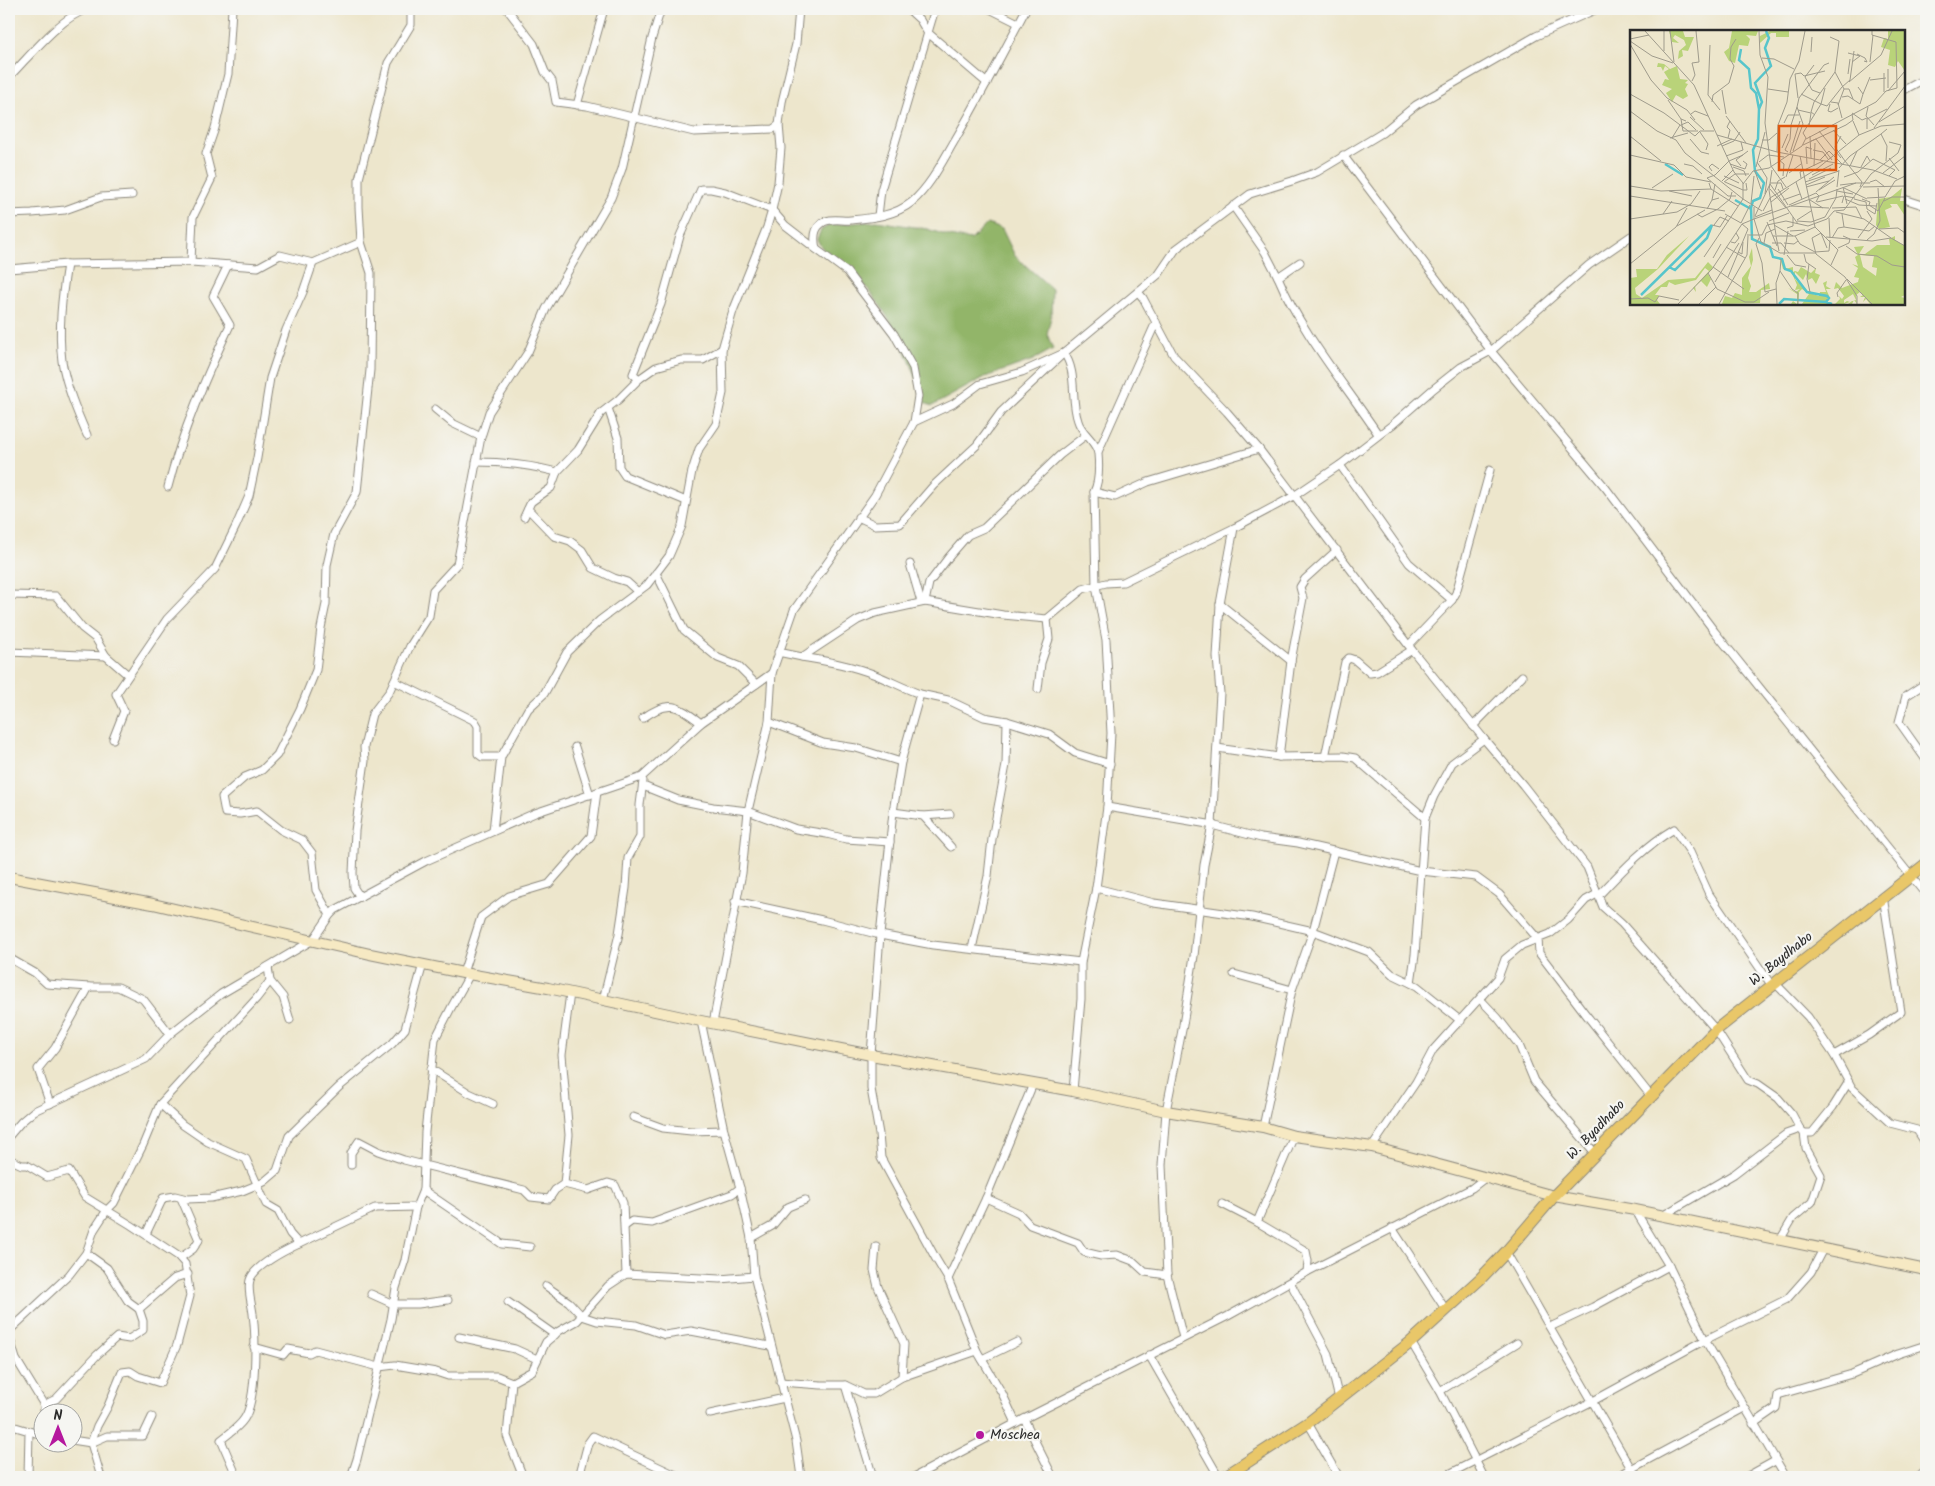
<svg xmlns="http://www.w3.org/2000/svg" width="1935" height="1486" font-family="Kalam,sans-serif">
<rect width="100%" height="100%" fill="#f6f6f2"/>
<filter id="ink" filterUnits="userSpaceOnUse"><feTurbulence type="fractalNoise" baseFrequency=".02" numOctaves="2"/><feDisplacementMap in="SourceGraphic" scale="10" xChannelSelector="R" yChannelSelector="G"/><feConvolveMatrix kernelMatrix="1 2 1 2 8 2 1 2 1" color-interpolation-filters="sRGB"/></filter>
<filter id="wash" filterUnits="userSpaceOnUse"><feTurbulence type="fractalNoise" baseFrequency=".0096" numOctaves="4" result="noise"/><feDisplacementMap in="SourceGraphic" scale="20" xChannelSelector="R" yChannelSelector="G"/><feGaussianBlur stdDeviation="1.12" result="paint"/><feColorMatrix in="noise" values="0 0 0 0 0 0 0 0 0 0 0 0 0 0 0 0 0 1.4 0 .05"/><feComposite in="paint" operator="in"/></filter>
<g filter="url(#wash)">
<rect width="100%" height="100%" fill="#ede6cc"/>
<path fill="#92b569" stroke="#5e704a" d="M877 221 927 229 949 236 971 240 987 224 1002 229 1015 256 1052 289 1051 317 1047 334 1053 349 1033 360 985 377 932 406 923 402C915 363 886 306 858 278 844 264 824 257 817 239L821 230 830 225Z"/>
</g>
<g filter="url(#ink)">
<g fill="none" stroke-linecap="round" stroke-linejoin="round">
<defs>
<g id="street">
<polyline points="364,9 373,9"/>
<polyline points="507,9 534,44 545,72 552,81 556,102 587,106 694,132 773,129 779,125"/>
<polyline points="908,9 920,20 927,32 987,83"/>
<polyline points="990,9 1018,23"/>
<path d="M9 77C29 57 61 16 88 9"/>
<polyline points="1904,90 1926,78"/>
<polyline points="577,105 604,9"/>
<polyline points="1343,155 1491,351 1605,487 1715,632 1926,895"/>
<polyline points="1904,199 1926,206"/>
<polyline points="1233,206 1265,252 1278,277"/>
<polyline points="9,214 32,213 65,210 101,197 132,195"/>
<polyline points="878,216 881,190 935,9"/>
<polyline points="191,262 193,217 212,178 206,154 215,128 228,74 232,9"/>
<path d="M1300 262 1278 277C1302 334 1344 383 1378 434"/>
<path d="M67 264C62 296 58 329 62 361 66 386 77 412 87 435"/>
<polyline points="9,269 67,264 191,262 258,267 280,255 313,263 361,242"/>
<polyline points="1138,292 1143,298 1174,356 1227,412 1259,449"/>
<polyline points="639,379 633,374 661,304 680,236 701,189 711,189 725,192 772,210 785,225 816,249"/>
<polyline points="608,408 618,438 619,467 625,476 686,501"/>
<polyline points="435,409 452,423 481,437"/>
<polyline points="914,422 953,404 980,384 1022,372 1064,353 1159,274 1176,249 1250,194 1292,181 1317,172 1382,133 1416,105 1536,36 1597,9"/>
<polyline points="1098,452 1156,322"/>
<path d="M476 462C504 462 530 465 557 472"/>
<polyline points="1340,465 1409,563 1452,600"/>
<path d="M168 487C182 431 206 377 230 325L213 296 228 265"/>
<polyline points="1094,492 1115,497 1148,482 1259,449 1412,650 1484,739 1523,785 1587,867 1603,907 1622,924 1716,1030 1748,1080 1758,1084 1778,1098 1792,1114 1800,1129"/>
<polyline points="528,509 554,536 570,541 582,550 593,568 614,578 627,582 638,592"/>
<polyline points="524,517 531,502 551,488 557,472 578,450 601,413 618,400 639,379 656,367 681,360 703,360 722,349"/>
<path d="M858 517 875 525 900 524 933 486 977 445 1001 412 1064 353C1078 373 1070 399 1078 421 1081 433 1097 442 1098 454 1099 465 1099 482 1094 492L1096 586 1106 640 1111 733 1107 807 1096 888 1081 962V999L1073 1091"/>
<polyline points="910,564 921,602"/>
<polyline points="656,573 684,630 718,658 738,666 756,684"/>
<polyline points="9,595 56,596 82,628 96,639 106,656 128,675"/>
<polyline points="925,602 929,583 948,558 968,535 984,528 1060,455 1086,435"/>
<polyline points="1220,604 1291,661"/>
<polyline points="1409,645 1452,600 1456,593 1490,470"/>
<polyline points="9,652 106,656"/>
<polyline points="778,652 802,657 858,620 875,613 925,602 1003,615 1047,619 1083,589 1106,583 1123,582 1234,528 1294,496 1340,465 1392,425 1432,390 1461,367 1491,351 1589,265 1631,236"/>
<path d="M802 657C825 661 851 665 873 674 889 680 903 688 920 694"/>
<polyline points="394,681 475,721 478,726 478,754 482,757 501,757"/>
<polyline points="1926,683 1906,696 1899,722 1926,760"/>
<polyline points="1038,689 1041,663 1049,639 1047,619"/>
<path d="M643 718C669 699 677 705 701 723"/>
<polyline points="769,722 823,743 856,748 901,762"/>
<polyline points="1473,726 1522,676"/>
<polyline points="113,739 124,711 116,694 167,619 215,569 236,526 249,496 257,458 270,378 286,330 303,292 313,263"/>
<polyline points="575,747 590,795"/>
<polyline points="1217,748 1279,757 1343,756 1355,758 1425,818 1415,955 1411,983"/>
<polyline points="1279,757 1291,661 1303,598 1300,587 1305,579 1337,550"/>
<polyline points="1325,757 1345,662 1349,658 1355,660 1370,673 1377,672 1412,650"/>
<polyline points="643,786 678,800 713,807 748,811 796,829 827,834 846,839 890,842"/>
<polyline points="1107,807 1208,824 1261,838 1298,843 1421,871 1476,877 1499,894 1538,939 1539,953 1584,1012 1650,1095"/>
<polyline points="893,812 923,816 951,847"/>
<polyline points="923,816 950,814"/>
<polyline points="1425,818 1434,796 1452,763 1484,739"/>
<polyline points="493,831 501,757 528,709 544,694 567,652 600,620 647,585 669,556 682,526 692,471 699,449 716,424 723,393 722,349 733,311 767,227 772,210 778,183 781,148 779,125 782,102 796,44 799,9"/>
<polyline points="1096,888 1154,903 1252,917 1313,931 1369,952 1392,974 1417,986 1461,1021"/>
<polyline points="360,897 354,888 353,873 355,831 365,761 364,747 372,714 389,692 410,646 429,616 433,590 457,564 481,437 489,412 528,352 546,309 611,198 622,169 652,38 661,9"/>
<polyline points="735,901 822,920 880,935 933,945 1081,962"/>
<polyline points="330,915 316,890 312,853 302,840 281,830 257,811 240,814 225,813 222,797 245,777 262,770 277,755 300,709 316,670 321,628 326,604 327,565 334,534 357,492 370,370 371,273 361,242 359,207 359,179 388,63 411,25 411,9"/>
<polyline points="972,949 988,876 992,839 1006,765 1007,721"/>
<polyline points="9,958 35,973 47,984 89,987 118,987 143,999 170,1034"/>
<polyline points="463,973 481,917 509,896 549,884 591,836 597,792"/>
<polyline points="1234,974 1292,990"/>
<polyline points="270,981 283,997 290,1020"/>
<polyline points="1775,983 1808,1017 1834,1055 1852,1088 1890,1123 1917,1130 1926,1144"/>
<polyline points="1480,999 1498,1018 1519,1045 1534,1081 1595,1153"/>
<polyline points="603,1000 619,934 626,888 628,858 640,837 640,805 643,781"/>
<polyline points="701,1021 724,1130 740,1188 751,1238 754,1276 796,1441 801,1477"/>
<polyline points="713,1023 742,873 748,811 769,722 772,673"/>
<polyline points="1834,1055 1869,1035 1901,1012 1883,896"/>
<polyline points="431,1069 469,1093 493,1104"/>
<polyline points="50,1104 38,1069 55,1048 89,987"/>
<polyline points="160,1104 183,1125 208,1142 246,1159 266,1204 278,1211 290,1234 299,1244 375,1208 416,1207"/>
<polyline points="633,1117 663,1128 691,1131 724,1130"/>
<polyline points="1263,1127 1292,990 1313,931 1334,851"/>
<path d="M9 1136 21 1122 34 1111 146 1059 170 1034 221 994 313 940 330 915 335 910 426 861 535 813 642 777 701 723 772 673 794 610 875 495 914 422 918 396 913 368 894 334 847 272 816 249C814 240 813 230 821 224 828 217 842 221 851 220 871 218 895 216 912 202 931 185 942 162 955 140 980 97 1003 53 1026 9"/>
<polyline points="1294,1136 1257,1222 1306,1251 1308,1261 1307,1272"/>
<path d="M1372 1147 1416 1082 1433 1050 1498 978 1505 959 1522 945 1550 934 1568 920 1586 900 1597 894 1599 895C1622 871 1645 846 1674 829L1690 852 1709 894 1772 986"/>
<polyline points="9,1159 22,1165 27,1165 47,1177 69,1171 85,1197 131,1225 178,1256 185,1264 190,1296 177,1345 160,1383 138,1376 130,1371 122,1372 108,1406 97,1426 91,1443 101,1477"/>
<polyline points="351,1165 351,1153 359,1141 378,1151 404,1160 524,1190 531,1197 549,1199 555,1190 564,1184 569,1135 562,1055 570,993"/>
<polyline points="564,1184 588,1190 608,1183 615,1185 623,1203 626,1274"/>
<polyline points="423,1190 502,1244 530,1247"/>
<polyline points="986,1198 1019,1213 1030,1225 1078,1243 1084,1252 1101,1256 1117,1255 1133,1261 1145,1272 1167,1275"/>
<polyline points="1222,1204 1257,1222"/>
<polyline points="1635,1210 1669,1266 1705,1340 1786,1477"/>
<polyline points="1662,1216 1734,1174 1786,1134 1800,1129 1804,1133 1812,1133 1833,1107 1848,1083"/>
<polyline points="625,1226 632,1221 652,1223 732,1194 740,1188"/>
<polyline points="1392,1228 1446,1310"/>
<polyline points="146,1234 163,1198 175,1196 187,1199 211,1198 242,1191 264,1182 277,1171 289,1136 339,1087 392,1044 405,1029 423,964"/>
<polyline points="751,1238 772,1226 788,1207 805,1200"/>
<polyline points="1780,1240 1793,1218 1812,1202 1821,1175 1806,1148 1804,1133"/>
<polyline points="876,1247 874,1270 878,1287 904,1344 902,1377"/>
<polyline points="1506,1252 1636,1477"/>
<polyline points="180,1258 193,1249 199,1240 181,1198"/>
<polyline points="948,1279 936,1259 881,1158 879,1134 871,1089 871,1055 880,935 893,812 901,762 920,694 948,700 984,717 1007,721 1049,734 1075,753 1110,764"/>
<polyline points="1290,1282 1328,1354 1339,1399"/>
<polyline points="546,1286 569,1302 582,1316 597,1321 636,1325 665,1335 691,1331 770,1346"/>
<polyline points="371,1294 393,1304 418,1304 448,1300"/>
<polyline points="508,1302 555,1335"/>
<polyline points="139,1309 175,1278 188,1274"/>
<polyline points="1550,1327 1593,1307 1669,1266"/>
<polyline points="9,1331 69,1275 86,1253 94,1230 107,1210 114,1203 143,1145 160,1104 256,999 270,981 268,967"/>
<polyline points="9,1336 16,1359 44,1405 44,1414"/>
<polyline points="459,1337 515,1349 537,1359"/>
<polyline points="1183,1338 1167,1275 1162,1165 1166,1111 1183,1025 1194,956 1204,865 1212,825 1220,693 1217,657 1220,604 1234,528"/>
<polyline points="1411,1342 1440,1391 1484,1477"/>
<polyline points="254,1347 283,1355 288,1349 309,1353 315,1350 379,1367 395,1365 436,1372 448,1376 497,1376 512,1382"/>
<polyline points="1149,1355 1219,1477"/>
<polyline points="982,1359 1017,1342"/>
<polyline points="780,1382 821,1385 845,1385 864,1394 874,1394 902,1377 977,1351"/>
<polyline points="845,1385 873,1477"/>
<polyline points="1440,1391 1517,1343"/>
<polyline points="44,1405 56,1399 97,1355 117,1337 129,1339 143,1330 143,1321 139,1309 128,1301 107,1268 86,1253"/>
<polyline points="710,1414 785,1398"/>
<polyline points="1024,1419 1053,1477"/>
<polyline points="1016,1423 1002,1393 977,1351 948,1279 986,1198 1033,1084"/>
<polyline points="1308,1423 1339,1477"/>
<polyline points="1753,1424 1776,1408 1778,1395 1852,1374 1898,1354 1926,1345"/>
<polyline points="9,1425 29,1431 28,1477"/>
<polyline points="29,1431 42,1435 42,1432"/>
<polyline points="72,1440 91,1443 107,1436 143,1436 152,1417"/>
<path d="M237 1477 221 1440C228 1434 238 1428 244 1419 257 1400 256 1338 253 1314 252 1304 247 1290 250 1280 254 1266 286 1250 299 1244"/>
<polyline points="351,1477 357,1459 391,1319 396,1288 405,1260 416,1207 423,1190 425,1132 435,1039 451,1008 470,974"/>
<polyline points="523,1477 507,1436 512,1382 532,1371 546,1342 559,1331 577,1321 608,1286 626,1274 720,1279 754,1276"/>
<polyline points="579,1477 588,1443 593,1436 680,1477"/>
<polyline points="914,1477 1016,1423 1228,1316 1307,1272 1472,1188 1485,1178"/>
<polyline points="1443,1477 1593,1401 1705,1340 1787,1299 1811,1272 1823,1249"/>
<polyline points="1616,1477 1744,1408"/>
<polyline points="1746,1477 1775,1461"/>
<polyline points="1918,1477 1926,1470"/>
</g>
<polyline id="secondary" points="9,877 153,904 370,954 463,973 548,988 701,1021 871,1055 1073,1091 1166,1111 1263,1127 1294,1136 1372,1147 1554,1196 1635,1210 1926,1270"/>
<polyline id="primary" points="1224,1477 1308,1423 1411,1342 1480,1279 1506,1252 1554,1196 1716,1030 1926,864"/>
</defs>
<use href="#street" stroke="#8c887c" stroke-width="9"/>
<use href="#secondary" stroke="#8c887c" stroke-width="12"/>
<use href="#primary" stroke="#8c887c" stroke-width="13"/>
<use href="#street" stroke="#fff" stroke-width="7"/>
<use href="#secondary" stroke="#f6e9c3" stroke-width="10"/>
<use href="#primary" stroke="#e9c769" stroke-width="11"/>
</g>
</g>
<circle fill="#b5179e" stroke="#f6f6f2" stroke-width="2" cx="980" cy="1435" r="5"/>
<g text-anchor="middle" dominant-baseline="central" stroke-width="4.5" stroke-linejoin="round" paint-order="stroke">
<g font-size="14" fill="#2b2b2b" stroke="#f6f6f2">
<text transform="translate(1781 959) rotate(-39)">W. Baydhabo</text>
<text transform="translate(1596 1130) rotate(-46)">W. Byadhabo</text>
</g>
<g font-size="14" fill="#2b2b2b" stroke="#f6f6f2" text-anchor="start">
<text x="990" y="1435">Moschea</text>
</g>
</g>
<g transform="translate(1630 30)">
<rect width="275" height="275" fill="#ede6cc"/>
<path d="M39 1H53L55 7H64L58 21 52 20 53 26 48 29 49 21 56 15 54 10 45 5 43 8 49 13 42 12ZM102 1H128L126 6 116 5 120 9 118 16 109 15 105 33 99 31 94 22 99 18ZM140 1H159V7H146V3H141L130 13V6ZM258 1H275V41L268 31 265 37 258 35 260 20 251 17 254 8 258 9ZM28 33 34 34 40 39 47 36 50 49 58 50 55 53 58 54 55 59 58 66 53 69 46 65 42 72 36 63 42 59 32 55 35 49 39 50 34 42 39 39 35 36 33 41 31 37H27ZM272 158 270 171H275V186L267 174H260L262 177 255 180 260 197 249 199 246 195 248 169 261 167ZM59 206 28 239 5 258 6 264 12 268 38 250 65 248 78 232 83 237 78 244 81 249 77 257 71 251 65 256 66 262 63 258 79 241 75 238 66 250 45 255 39 252 37 257H31L25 265H29L27 270 30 274H0V248L7 247 6 239H27L37 225ZM265 206V210L275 216V265L271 267 275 268V274H234H240L236 269 233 272 235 267H230L233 265 230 262 226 265 227 274 224 270 222 274H218L222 271 226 270 223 264 214 270V273L217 271 220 272 214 274H205L210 269 209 266 212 269 214 266 208 258 204 259 206 252 212 258 228 252 229 248 224 247 228 238 222 234 228 236 225 227 228 225 224 217 234 216 229 224H235L247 215H260L259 209ZM230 225 244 226 242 237 247 238 246 246 233 237ZM122 218 123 230 118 248 121 256 119 262H126L139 253 140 259 131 260 130 273 92 274 95 266 102 268 105 263 112 265V248L121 236 119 227ZM150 228 153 229 155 239 163 237V242L165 241 168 242 171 237 181 243 186 238 185 243 190 245 186 254 182 248 178 250 176 244 173 250 165 242V249L177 262 189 266 190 262H196L193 253 197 251 196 256 201 259H196L200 268 196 271 203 274H172L179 264 172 259 169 262 168 274H161L163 271 167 274V264L158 258 166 262 170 259 165 260 167 255 161 241 153 239Z" fill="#b9d379" fill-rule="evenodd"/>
<path fill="none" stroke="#57c5cb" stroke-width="2.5" d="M136 1 139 8 135 18 141 36 125 53 132 72 129 79 128 109 123 120 125 141 134 153 130 168 123 171 121 178 122 209 140 217 143 227 152 229 155 239 161 241 177 262 197 266 199 268 196 272 202 274M111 19 109 30 119 39 121 58 126 63 129 79M35 134 53 145M105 170 121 179M39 237 45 240 77 208 82 195M11 265 82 195M149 274 154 269 196 272"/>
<path fill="none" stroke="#9f9b8c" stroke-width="1" d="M15 1 64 55 104 142 113 153V169L132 181M34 1V21M40 1 44 32M129 1 130 25 138 47 135 93 141 136 156 157M200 7 209 11 205 42 214 59 208 75M0 9 19 5M0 11 22 26 43 33M0 14 21 50 37 68 57 80 65 90M80 15 78 65 90 80M181 22 182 7M218 23 230 26 222 32M227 24 235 28 237 32 234 31M132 28 144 29 164 39M240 32 243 5M184 35 175 47 182 60 190 63M218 44 220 29M240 50 256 48M62 51 65 45 62 33 69 32 66 1M219 52 251 25 262 1M212 57 220 50 224 21M258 58V39M138 59 158 62M214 59H219L223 69M92 60 96 84M258 61 275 41M254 62V43M0 64 34 83 65 106 70 101H84M171 64 191 74 195 58M233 64 240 47M212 67 218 66 230 74 233 64 228 57M168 68 165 44 171 43 174 46 195 41M38 70 51 89 56 91M82 72 83 65 99 53 104 36 100 29 101 17 106 9M201 72 208 73 212 88M200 74 198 81 201 82 208 78M238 77 236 86 244 95M168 80 181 83 179 97M0 81 27 101 46 110 55 123 113 169 74 227M222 83 232 90 237 88M61 84 65 81 78 86M185 85 181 82 184 72 205 42M96 86 116 113M60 87 74 100M51 89 53 101H68M223 91 229 105M249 92 275 76M154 93 158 85H169M51 95 58 92 66 100M161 95 167 77M244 98 275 56M237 99V89L257 79M203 100 216 114M189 101 211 128M70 102 78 114 76 120M87 105 147 122 243 140 267 149M0 106 31 131M180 106 181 128M211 106 205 117 215 131M40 108 58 103M42 108 50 95M98 108 100 100 97 97 100 91M60 109 71 122 79 124M176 109 246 72 256 61 267 58 266 12 242 5V1M132 110H139L147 103M181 111 186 109 202 130M173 115 216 95 223 90 222 84M87 116 102 109M92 116 104 111 110 102M152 118 158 104M183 120 193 122 198 129M163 121 173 94 167 77 169 68 194 35 199 33M147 122 148 95 157 72 160 49 169 31 175 1M158 122 155 120 160 109 161 96H158M160 123 170 91M0 125 44 135 56 147 81 152M96 126 113 120 111 112M170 126 185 197 208 220 201 235M259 128 269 141M149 130 154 134 153 146M190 130 199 121 212 134M215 131 232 152 230 157M256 131 257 116 251 104 257 99M127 132 137 148 135 164M129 132 138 125 154 127M54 134 63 136 72 144M100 134 115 139 117 134 113 131M177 134 176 117 182 119M111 136 106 130 118 121M184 136 185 113M220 136 227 121M103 137 114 141 116 146M126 137 135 102M231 137 237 126 240 131M209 138 220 126 251 104M142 140 139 160 146 205M82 141 79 137 82 134 89 139M125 141 131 159M159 143 171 134M253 143 275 126M182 145 203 134M94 146 109 153M156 147 163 125M214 147 228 142 243 129 265 140 259 146M171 148 170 142 193 131M179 149 201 138M92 151 103 140M94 152 105 144H119M95 152 113 160H117L116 153M166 152 172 169M175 152 209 141M240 152 246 150 255 157M79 153 81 159 108 176M140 153H151L153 159M113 154 123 141 139 138 172 116 176 108 173 103 191 74 197 76 212 57M176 155 195 147M210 155 226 153M0 156 31 161 81 159M176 157 199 151M207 157 209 140M213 157 217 174M233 157 275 156M22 158 43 144M214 158 237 169M140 159 156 178M148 159 158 175M145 160 148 151 155 147M189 160 205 150M39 161 62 166M207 161 223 164M186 162 204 147M0 166 95 181M106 166H98L77 148 85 145 99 131 113 125M237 168 255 167 265 151 275 146M215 169 229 175 246 176M224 169 236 172 237 179 245 184 247 173M232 169 240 172 239 175 248 181 255 168M82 170 85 154M153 170 170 164M180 170 193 178M254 171 262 167H275M141 172 159 158M187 172 213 166M121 173 124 146M212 173 214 166 225 168M61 174 70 161M159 175 186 163 189 166 186 172M161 176 199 178M202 178 226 177 232 189M77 179 82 170 89 168M133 181 140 168 188 138 229 105 251 96 275 94M33 184 42 171M67 184 72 187 88 179 100 169 102 162M95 184 111 193 120 175M125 186 140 154 168 194M125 187 142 180M199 188 200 208M0 189 47 182 61 174M167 190 181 181M139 191 159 183M167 191 181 192 195 187 206 168 207 159M137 192 147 216M82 195 90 197 97 186M84 195 90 187 99 191M144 195 163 206M47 196 75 180M214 197 239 201 245 196M157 198 163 196V187M249 199 268 198 275 203M160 201 175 200M117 205H132L137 195 156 191 178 196 197 189 204 181 214 180 241 144 268 123 271 115 259 112M143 206H165L185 197M146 206 149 221M165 206 170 214 185 222 199 221 200 210M196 207 242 211 261 208 234 189 206 182M129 208 126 214 132 233 135 262 146 259M202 208 208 198 214 197 212 184M228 208 242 189 237 181M261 208 275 216M237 210 244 204 250 191 248 158M101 212 105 213 109 208 106 203M134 213 136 203 145 199M142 213H151L159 223M154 213 164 214 168 211M216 216 227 224 247 226 262 235 275 237M96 217 115 228M197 218 191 203 182 208 186 224 215 247 227 266V274M208 218 219 213 220 209 213 206M108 222 112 224 113 212M186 223H150L131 212 124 189 226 153H240M174 224 176 232 186 239M154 225 158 201M157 225 165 235 176 237M83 228 91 214M151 229 150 241 162 259 168 263V274M0 234 46 197 57 178M179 234 177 249 180 262M83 237 114 259M78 243 87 259 115 272H124L139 262M98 247 118 199 112 194M217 249 242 274M85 252 109 213M208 267 207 263 216 250M0 269 18 268 25 272 29 266 49 270M48 274 82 239 112 194 124 189V177M69 274 86 257M89 274 117 225 118 206M147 274 146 253 150 241"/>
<path fill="#df570e" fill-opacity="0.15" stroke="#df570e" stroke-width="2.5" d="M149 96H206V140H149Z"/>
<rect width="275" height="275" fill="none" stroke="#2b2b2b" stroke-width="2.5"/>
</g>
<rect width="1935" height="1486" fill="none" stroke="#f6f6f2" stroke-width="30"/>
<g transform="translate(58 1428)"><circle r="24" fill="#f6f6f2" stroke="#a5a5a2"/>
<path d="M0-4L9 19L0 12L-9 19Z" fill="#b5179e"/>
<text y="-8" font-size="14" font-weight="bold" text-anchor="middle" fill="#2b2b2b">N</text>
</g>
</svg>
